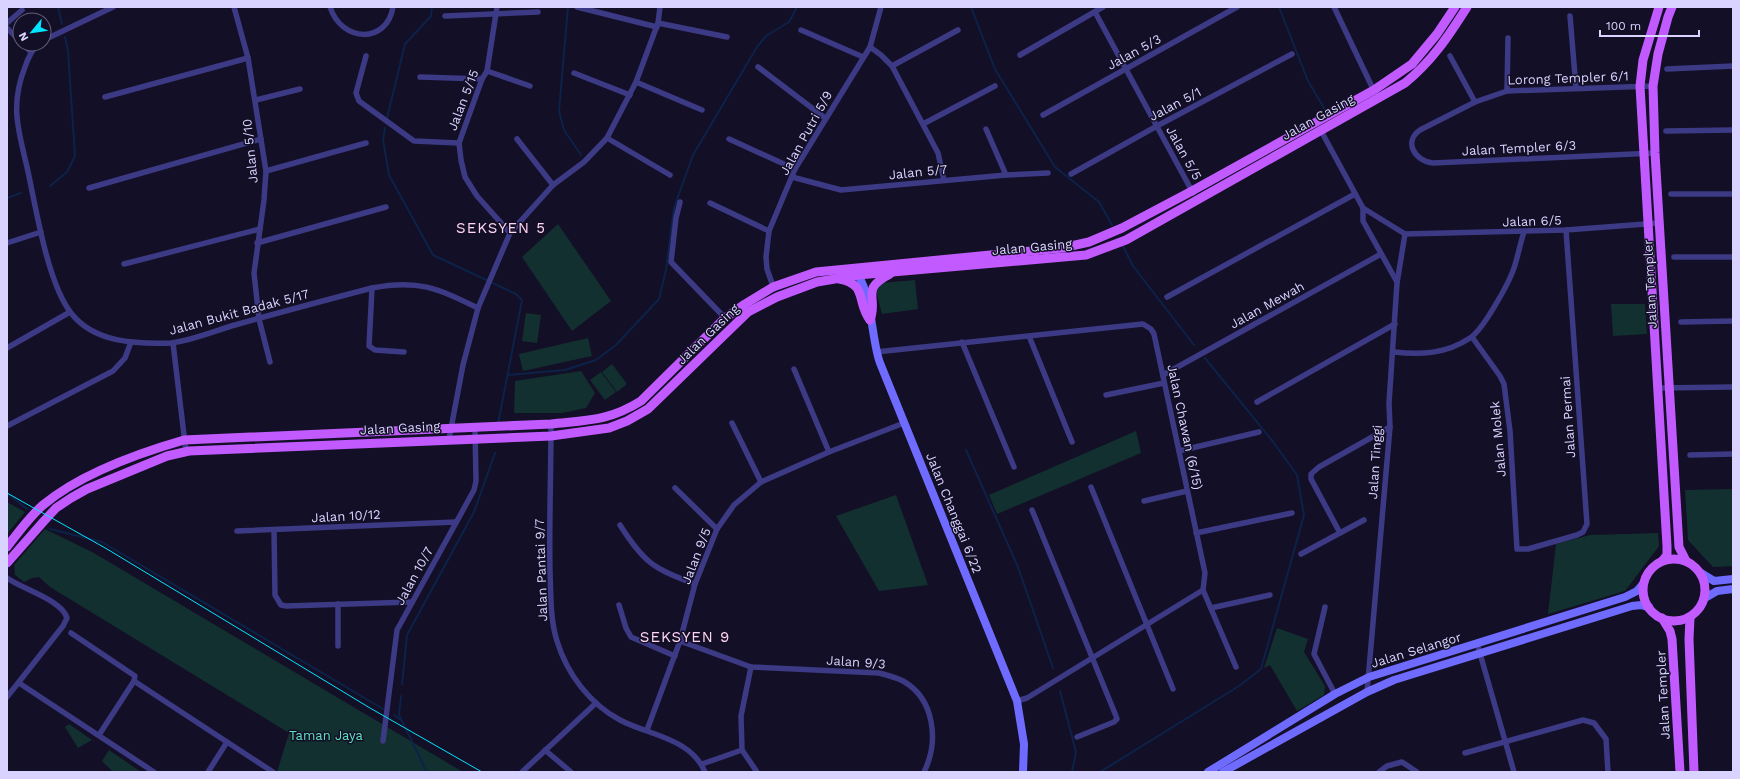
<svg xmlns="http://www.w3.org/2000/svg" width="1740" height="779" font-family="'Work Sans',sans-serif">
<rect width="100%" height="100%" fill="#130f26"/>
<g fill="#12302f">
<polygon points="558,224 611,301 572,331 522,257"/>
<polygon points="915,280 918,309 882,314 876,291 881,283"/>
<polygon points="1611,304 1645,304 1647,334 1613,336"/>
<polygon points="526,313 541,315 537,343 522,341"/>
<polygon points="588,338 592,356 523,371 519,354"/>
<polygon points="612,364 627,384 617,392 602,372"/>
<polygon points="581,371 595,393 586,408 562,413 514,413 515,381"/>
<polygon points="601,372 616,392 605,400 590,380"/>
<polygon points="1136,431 1141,453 997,514 989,495"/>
<polygon points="1733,489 1733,566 1713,567 1688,540 1685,490"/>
<polygon points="896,495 928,585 879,591 836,516"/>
<polygon points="7,502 25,512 7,534"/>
<polygon points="45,529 94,553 463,772 277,772 289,733 50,587 39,577 32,578 24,582 15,575 14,565"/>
<polygon points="1658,533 1659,546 1625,591 1548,614 1556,544 1590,535"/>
<polygon points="1277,628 1308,639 1304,652 1325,686 1324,695 1297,711 1270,665 1264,668"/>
<polygon points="69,724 92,740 78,748 65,727"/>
<polygon points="109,750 141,772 113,772 102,761"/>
</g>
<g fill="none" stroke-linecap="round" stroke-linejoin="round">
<g stroke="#0c2248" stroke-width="2">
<polyline points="58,7 62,24"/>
<polyline points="568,7 559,111 564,130 581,155"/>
<polyline points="971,7 995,69 1055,167 1099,202 1112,225"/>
<polyline points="1279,7 1308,81 1327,113"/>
<polyline points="387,118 405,44 431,16 432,7"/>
<polyline points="385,128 383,140 389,175 433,255 516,294 522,300 498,424"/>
<polyline points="50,186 67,172 75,156 68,51 65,37"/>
<polyline points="7,198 21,193"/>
<polyline points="1123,246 1133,266 1194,345"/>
<polyline points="508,375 565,370 596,360 616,345 659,299 666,270 674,208 693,155 757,47 766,36 789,22 797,7"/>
<polyline points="966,450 1018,567 1053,668"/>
<polyline points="7,493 27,509"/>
<polyline points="50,529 102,542 383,709"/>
<polyline points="402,684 407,635 474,512 495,453"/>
<polyline points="1060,691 1076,752 1072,772"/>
<polyline points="401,696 399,715 427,772"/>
<polyline points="394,715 401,720"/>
<polyline points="1100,772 1239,686 1261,669 1304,515 1297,475 1274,443 1205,358"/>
</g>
<g stroke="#3d3a85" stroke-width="5.5">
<polyline points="234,7 248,58 266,171 264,200 254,273 259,319 270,362"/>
<path d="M330 7C342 43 387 44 393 7"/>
<polyline points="497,7 487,71 482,79 459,143 461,160 465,177 477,196 510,233"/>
<polyline points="577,7 657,27"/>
<polyline points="1334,7 1374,91"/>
<polyline points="1095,12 1193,193"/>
<polyline points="445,16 538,12"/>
<polyline points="1570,16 1576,88"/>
<polyline points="7,23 22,10"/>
<polyline points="658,23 727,37"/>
<polyline points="7,28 20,41"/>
<polyline points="801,30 863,57"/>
<polyline points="44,40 113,7"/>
<polyline points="23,44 31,52"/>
<path d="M38 44C31 51 28 58 25 67 10 105 18 129 27 167 36 207 47 282 71 313 94 343 136 344 171 343 187 342 218 330 235 325 281 312 326 300 372 288 418 279 437 288 478 308"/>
<polyline points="870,47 881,55 892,66 938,153 944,180"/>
<polyline points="1020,55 1103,7"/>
<polyline points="366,56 356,93 359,101 414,141 459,143"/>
<polyline points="1450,56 1475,102"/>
<polyline points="892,66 958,30"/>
<polyline points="758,67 825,118"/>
<polyline points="1667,69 1733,66"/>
<polyline points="487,71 530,86"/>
<polyline points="574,73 630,95"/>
<polyline points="420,77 482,79"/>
<polyline points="636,82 702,110"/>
<path d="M1653 86 1507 91 1475 102 1420 130C1403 142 1415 161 1433 163L1655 153"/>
<polyline points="1507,91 1508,38"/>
<polyline points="105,97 248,58"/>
<polyline points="256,100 300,89"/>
<polyline points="1043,115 1237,7"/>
<polyline points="923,124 995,86"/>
<polyline points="986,129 1006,175"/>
<polyline points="1320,129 1363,208 1405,234"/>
<polyline points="1666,131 1733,130"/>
<polyline points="607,138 670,175"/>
<polyline points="517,139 553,185"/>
<polyline points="729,139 795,169"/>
<polyline points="266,171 366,143"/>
<polyline points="1071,174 1157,126 1292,54"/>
<polyline points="792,177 841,190 1006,175 1048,173"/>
<polyline points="89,188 261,139"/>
<polyline points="1671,194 1733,194"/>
<polyline points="680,202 676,218 671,262 725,318"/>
<polyline points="710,203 769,231"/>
<polyline points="1363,208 1363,221 1397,282"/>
<polyline points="1405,234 1566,230 1659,223"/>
<polyline points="7,243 41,232"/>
<polyline points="257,243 386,207"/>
<polyline points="1674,257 1733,257"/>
<polyline points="124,264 260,229"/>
<polyline points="372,288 369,346 375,350 404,352"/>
<polyline points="774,289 767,269 766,257 769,231 795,169 870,47 881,7"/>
<polyline points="1167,297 1355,194"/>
<polyline points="1681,322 1733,321"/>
<polyline points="1029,336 1072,442"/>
<polyline points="1472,337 1500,376 1504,384 1510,431 1517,549 1528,549 1577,535 1583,532 1587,524 1566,230"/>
<polyline points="962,342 1014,467"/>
<polyline points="173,343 186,452"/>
<polyline points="7,348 70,312"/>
<polyline points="876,352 1143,324 1151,329 1154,334 1205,573 1203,590 1027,698 1017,701"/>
<path d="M1394 352C1421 355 1446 354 1470 338 1483 330 1509 283 1514 268 1518 256 1520 244 1524 232"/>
<polyline points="794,369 829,452"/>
<polyline points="1163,375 1381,254"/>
<polyline points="1657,388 1733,387"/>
<polyline points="1106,395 1164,383"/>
<polyline points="1257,402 1395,324"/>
<polyline points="732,423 761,482"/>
<path d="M551 424C551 473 549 523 550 572 551 595 550 619 557 641 567 674 590 704 620 720 648 735 691 738 705 772"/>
<polyline points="7,426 113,371 125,358 131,342"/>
<polyline points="449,439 463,365 478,308 510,233 553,185 584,162 607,138 636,82 658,23 660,7"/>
<polyline points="1179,451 1259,432"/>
<polyline points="1690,455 1733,454"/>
<polyline points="1091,487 1173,689"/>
<polyline points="675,488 717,529"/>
<polyline points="1144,501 1187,491"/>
<polyline points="1032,510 1116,716 1117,719 1114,722 1077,737"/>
<path d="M620 525C644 563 654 569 695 584"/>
<polyline points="274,530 275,595 281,605 286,606 412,602"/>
<polyline points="237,531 456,522"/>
<polyline points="1196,533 1292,513"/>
<polyline points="1340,533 1311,479 1311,474 1319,467 1390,427"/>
<polyline points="1301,554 1364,520"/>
<path d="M7 578C22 589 62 600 67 618L63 626 7 697"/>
<polyline points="1203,590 1236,667"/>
<polyline points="338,604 338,646"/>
<polyline points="619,605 626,628 631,637 675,656"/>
<polyline points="1325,607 1314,654 1335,694"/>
<polyline points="1211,608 1270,595"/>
<polyline points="71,633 135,676 134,681 99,735"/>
<path d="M680 641 751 667 879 673C887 675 895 677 903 681 935 699 939 742 924 772"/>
<polyline points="1477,643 1514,772"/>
<polyline points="134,681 227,742"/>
<polyline points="19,683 154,772"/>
<polyline points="1367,692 1390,427 1389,403 1397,283 1405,234"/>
<polyline points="647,730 680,641 695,584 717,529 734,505 761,482 829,452 904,423"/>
<polyline points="383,741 397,630 474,490 476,481 475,427"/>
<polyline points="545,750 571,772"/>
<polyline points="742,750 741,716 751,667"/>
<polyline points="1465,753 1583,720 1594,723 1606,739 1608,772"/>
<polyline points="702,764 742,750 757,772"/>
<polyline points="208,772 227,742 273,772"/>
<polyline points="522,772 596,703"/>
<polyline points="1379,772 1387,766 1402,762 1417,772"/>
</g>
<g stroke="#6f6bff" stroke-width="8">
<path d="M854 271C872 286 871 340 880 363 925 476 972 588 1017 701L1024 744 1023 772"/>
<polyline points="1701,573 1714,581 1733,579"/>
<polyline points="1705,598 1717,591 1733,589"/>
<polyline points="1208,772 1335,694 1369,677 1625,597 1637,591 1644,583"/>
<polyline points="1223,772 1367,692 1394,680 1632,606 1641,605 1649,607"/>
</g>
<g stroke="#c25bff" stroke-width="9">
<polyline points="1659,7 1643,60 1640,86 1667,546 1667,555 1663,560"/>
<polyline points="1672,7 1668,17 1658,54 1653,86 1655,153 1679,547 1686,561"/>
<path d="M839 279C868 284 856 302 870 320"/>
<path d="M870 320C879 297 859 290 890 274"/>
<path d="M7 547C18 533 29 517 43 505 79 475 139 453 184 440L551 424C588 420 609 421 641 401L725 318 745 304 773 287 816 272 1062 248 1089 242 1122 228 1192 191 1374 90 1412 64 1437 34 1455 7"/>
<circle cx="1674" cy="590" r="31"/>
<path d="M7 563 44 521 56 508 71 498 87 489 167 456 189 451 551 436 609 428 627 421 648 409 748 312 777 297 817 282 858 275 1086 255 1126 240 1405 83C1432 61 1448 37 1467 7"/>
<polyline points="1662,618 1670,631 1672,639 1680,772"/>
<polyline points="1690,618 1689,639 1694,772"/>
</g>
<polyline stroke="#00e5ff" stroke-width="1" points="7,493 107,549 370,708 482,772"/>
</g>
<g text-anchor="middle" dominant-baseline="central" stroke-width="3" stroke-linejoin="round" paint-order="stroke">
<g font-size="13" fill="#d9d4ff" stroke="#130f26">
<text transform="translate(1134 52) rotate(-29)">Jalan 5/3</text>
<text transform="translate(1568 78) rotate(-2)">Lorong Templer 6/1</text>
<text transform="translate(463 100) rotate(-69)">Jalan 5/15</text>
<text transform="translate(1175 104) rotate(-28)">Jalan 5/1</text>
<text transform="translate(1318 117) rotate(-29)">Jalan Gasing</text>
<text transform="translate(806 133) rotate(-61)">Jalan Putri 5/9</text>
<text transform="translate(1519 148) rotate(-3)">Jalan Templer 6/3</text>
<text transform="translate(250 151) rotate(-96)">Jalan 5/10</text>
<text transform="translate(1184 153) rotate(61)">Jalan 5/5</text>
<text transform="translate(918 172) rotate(-6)">Jalan 5/7</text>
<text transform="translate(1532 221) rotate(-2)">Jalan 6/5</text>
<text transform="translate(1032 247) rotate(-5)">Jalan Gasing</text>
<text transform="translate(1650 284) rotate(-93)">Jalan Templer</text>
<text transform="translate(1267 305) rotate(-29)">Jalan Mewah</text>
<text transform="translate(239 312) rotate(-15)">Jalan Bukit Badak 5/17</text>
<text transform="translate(708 334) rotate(-44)">Jalan Gasing</text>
<text transform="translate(1568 417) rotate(-94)">Jalan Permai</text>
<text transform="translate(1185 427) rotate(78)">Jalan Chawan (6/15)</text>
<text transform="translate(400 428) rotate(-3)">Jalan Gasing</text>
<text transform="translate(1498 439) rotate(-95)">Jalan Molek</text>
<text transform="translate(1375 462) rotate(-86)">Jalan Tinggi</text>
<text transform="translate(954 513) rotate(68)">Jalan Changgai 6/22</text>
<text transform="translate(346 516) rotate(-3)">Jalan 10/12</text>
<text transform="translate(696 556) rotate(-69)">Jalan 9/5</text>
<text transform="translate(541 570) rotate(-92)">Jalan Pantai 9/7</text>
<text transform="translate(414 576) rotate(-61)">Jalan 10/7</text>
<text transform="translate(1416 650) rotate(-17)">Jalan Selangor</text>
<text transform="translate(856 662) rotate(4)">Jalan 9/3</text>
<text transform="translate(1663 695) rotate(-93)">Jalan Templer</text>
</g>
<g font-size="13" fill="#5fe0c0" stroke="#130f26">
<text x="326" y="735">Taman Jaya</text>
</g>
<g font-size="15" letter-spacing="1" fill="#ffd6f0" stroke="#130f26">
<text x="501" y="228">SEKSYEN 5</text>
<text x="685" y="637">SEKSYEN 9</text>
</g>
</g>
<rect width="1740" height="779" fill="none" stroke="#d9d4ff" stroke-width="16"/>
<g transform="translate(32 32) rotate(241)"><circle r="19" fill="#130f26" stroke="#625e7d"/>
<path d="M0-3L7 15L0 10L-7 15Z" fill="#00e5ff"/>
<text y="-6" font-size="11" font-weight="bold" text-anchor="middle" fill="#d9d4ff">N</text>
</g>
<path d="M1600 30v6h99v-6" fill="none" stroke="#d9d4ff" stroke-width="2"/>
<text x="1606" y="30" font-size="12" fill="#d9d4ff" stroke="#130f26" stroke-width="3" paint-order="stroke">100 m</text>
</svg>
